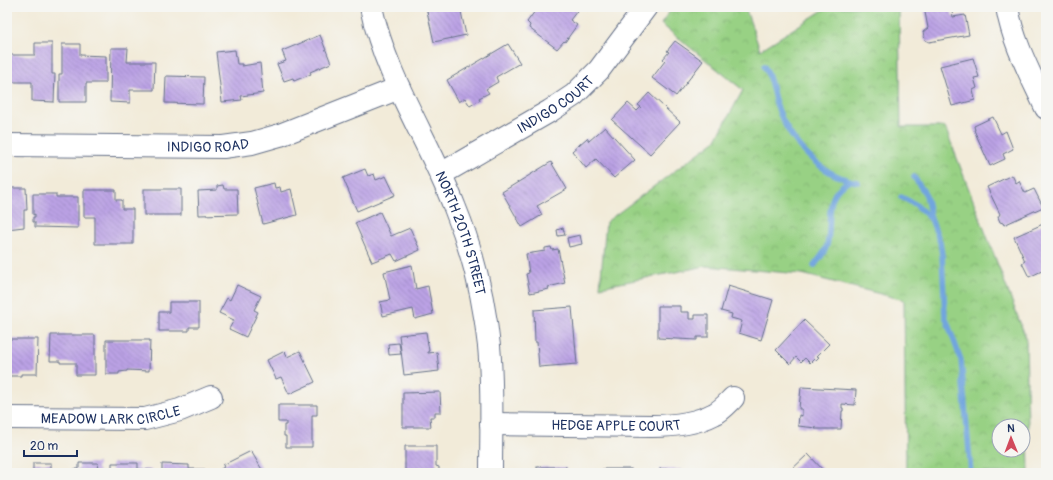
<svg xmlns="http://www.w3.org/2000/svg" width="1053" height="480" font-family="Pangolin,sans-serif">
<defs>
<pattern id="park-crowns" width="20" height="18" patternUnits="userSpaceOnUse"><rect width="20" height="18" fill="#98d184"/><path d="M2 6a3 3 0 1 1 6 0M12 15a3 3 0 1 1 6 0" fill="none" stroke="#82b474"/></pattern>
<pattern id="building-back-hatch" width="6" height="6" patternUnits="userSpaceOnUse"><rect width="6" height="6" fill="#bba2e5"/><path d="M-1 5l2 2M0 0l6 6M5-1l2 2" fill="none" stroke="#9784bd"/></pattern>
</defs>
<rect width="100%" height="100%" fill="#f6f6f2"/>
<filter id="ink" filterUnits="userSpaceOnUse"><feTurbulence type="fractalNoise" baseFrequency=".025" numOctaves="2"/><feDisplacementMap in="SourceGraphic" scale="8" xChannelSelector="R" yChannelSelector="G"/><feConvolveMatrix kernelMatrix="1 2 1 2 8 2 1 2 1" color-interpolation-filters="sRGB"/></filter>
<filter id="wash" filterUnits="userSpaceOnUse"><feTurbulence type="fractalNoise" baseFrequency=".012" numOctaves="4" result="noise"/><feDisplacementMap in="SourceGraphic" scale="16" xChannelSelector="R" yChannelSelector="G"/><feGaussianBlur stdDeviation="0.9" result="paint"/><feColorMatrix in="noise" values="0 0 0 0 0 0 0 0 0 0 0 0 0 0 0 0 0 1.4 0 .05"/><feComposite in="paint" operator="in"/></filter>
<g filter="url(#wash)">
<rect width="100%" height="100%" fill="#f2ebd9"/>
<path fill="url(#park-crowns)" stroke="#5a8071" fill-rule="evenodd" d="M673 7H745L760 50 828 7H899L901 127H945L1026 338 1029 473H906L904 300 802 274 706 266 600 287 606 222 715 141 743 90 661 24ZM999 426H1023V450H999Z"/>
<g fill="none" stroke-linecap="round" stroke-linejoin="round">
<g stroke="#71a5de" stroke-width="5.5">
<path d="M764 66C772 78 772 93 777 106 789 142 820 176 858 182"/>
<polyline points="914,177 926,195 931,219 940,242 942,255 945,316 961,360 971,473"/>
<polyline points="901,197 915,204 930,218"/>
<path d="M814 266C819 259 825 253 827 245 833 222 822 193 850 181"/>
</g>
</g>
<g id="blocks">
<g fill="url(#building-back-hatch)">
<polygon points="426,7 460,7 466,35 434,42"/>
<polygon points="538,7 580,7 570,20 577,25 565,42 564,41 557,49 529,28 530,25 527,22"/>
<polygon points="924,7 951,7 953,17 965,15 969,35 929,42 925,40 923,32 928,28"/>
<polygon points="320,35 331,63 310,72 311,74 294,81 293,78 284,81 277,64 286,61 282,51"/>
<polygon points="675,41 703,61 676,96 652,78 665,61 663,59 669,52 667,51"/>
<polygon points="35,43 52,43 52,74 55,74 54,102 32,101 32,82 8,82 8,55 35,55"/>
<polygon points="62,44 80,44 80,55 106,56 106,83 86,83 86,102 59,102 59,74 62,74"/>
<polygon points="508,44 520,63 496,77 498,82 486,89 489,93 479,98 480,100 470,106 465,98 459,102 447,80"/>
<polygon points="111,48 128,48 127,62 155,62 154,90 130,90 130,103 110,102"/>
<polygon points="235,50 237,64 242,64 242,66 260,63 263,93 241,96 242,100 222,102 216,52"/>
<polygon points="973,58 979,77 974,78 977,88 973,90 975,100 952,106 940,66"/>
<polygon points="166,76 204,77 203,104 165,103"/>
<polygon points="649,93 680,122 650,154 612,120 628,103 637,111 641,107 638,105"/>
<polygon points="993,117 1001,134 1006,131 1013,149 1003,154 1005,159 990,166 974,130 975,130 974,126"/>
<polygon points="605,127 635,160 614,178 596,159 586,168 572,151 587,138 589,141"/>
<polygon points="551,162 567,189 537,206 542,215 522,227 502,192"/>
<polygon points="365,169 368,176 374,174 376,180 386,176 395,195 357,211 343,178"/>
<polygon points="1012,175 1016,183 1019,181 1025,193 1034,189 1043,207 1004,225 1003,223 1000,222 998,217 1000,214 987,187"/>
<polygon points="274,183 275,188 280,187 281,192 291,189 297,215 263,224 254,188"/>
<polygon points="223,185 224,189 237,189 238,214 199,215 198,191 217,190 217,186"/>
<polygon points="7,188 26,188 27,210 24,210 24,227 7,229"/>
<rect x="144" y="189" width="37" height="26"/>
<polygon points="84,190 116,190 116,200 122,200 122,209 133,209 133,244 95,244 95,217 84,217"/>
<polygon points="33,194 56,194 56,197 78,197 78,228 35,227 35,222 33,222 33,217 35,217 35,214 33,215"/>
<polygon points="380,212 391,236 410,228 420,250 396,261 392,254 372,262 355,223"/>
<polygon points="1043,224 1046,231 1046,269 1029,277 1022,263 1025,261 1014,237"/>
<polygon points="563,228 565,235 558,236 557,230"/>
<polygon points="580,235 582,244 569,247 567,238"/>
<polygon points="551,247 552,250 558,249 565,283 548,287 549,289 530,293 526,274 529,273 526,254 545,251 545,248"/>
<polygon points="412,265 416,289 428,286 433,314 415,319 413,309 383,316 380,302 390,300 384,272"/>
<polygon points="237,285 261,296 254,310 258,312 246,337 229,329 234,320 219,313 227,298 230,300"/>
<polygon points="728,286 773,300 761,340 739,333 742,321 731,318 732,314 721,311"/>
<polygon points="169,302 199,302 199,327 189,327 189,331 159,331 159,312 169,312"/>
<polygon points="658,306 680,306 680,312 689,312 689,319 695,319 695,315 708,315 708,337 697,337 697,340 658,338"/>
<polygon points="572,307 577,364 539,367 537,342 535,342 534,310"/>
<polygon points="804,320 829,344 817,356 819,357 816,360 814,359 810,363 805,358 801,362 796,357 790,364 776,350"/>
<polygon points="426,332 429,351 428,351 428,353 437,352 439,371 404,375 399,335"/>
<polygon points="51,335 95,335 95,375 76,375 76,363 60,363 60,361 50,361"/>
<polygon points="7,339 38,339 37,374 21,374 21,376 7,376"/>
<polygon points="106,340 150,340 149,371 127,370 127,371 119,372 119,374 106,374"/>
<polygon points="399,343 401,354 389,355 388,344"/>
<polygon points="285,351 287,357 300,351 315,382 289,394 281,377 276,379 267,360"/>
<polygon points="801,387 856,390 855,405 842,404 842,408 843,408 843,411 842,411 841,429 815,429 816,428 798,426 799,415 802,416 802,409 799,409"/>
<polygon points="440,392 441,412 435,412 435,417 430,417 431,427 403,427 403,393"/>
<polygon points="278,405 317,405 317,415 312,415 312,447 286,447 286,436 284,436 284,425 286,425 286,422 278,422"/>
<polygon points="405,446 436,446 436,466 439,467 439,473 405,473"/>
<polygon points="251,451 264,473 215,473 224,467 223,465"/>
<polygon points="808,454 826,473 788,473"/>
<rect x="33" y="463" width="18" height="10"/>
<polygon points="79,463 98,463 97,470 99,470 99,473 74,473 74,469 79,469"/>
<polygon points="112,463 138,463 138,469 153,470 153,473 112,473"/>
<polygon points="162,464 189,465 189,469 205,469 205,473 162,473"/>
<rect x="537" y="467" width="29" height="6"/>
<rect x="603" y="469" width="28" height="4"/>
<rect x="660" y="469" width="21" height="4"/>
</g>
</g>
</g>
<g filter="url(#ink)">
<use href="#blocks" fill-opacity="0" stroke="#667189" stroke-width="1"/>
<g fill="none" stroke-linecap="round" stroke-linejoin="round">
<defs>
<g id="minor">
<path id="s1" d="M371 7C386 79 429 140 455 208 473 252 484 299 489 346 493 388 491 431 491 473"/>
<path d="M1007 7C1013 43 1031 75 1046 108"/>
<path id="s2" d="M7 145 223 147 252 143 280 135 399 88"/>
<path id="s3" d="M441 174 550 111 574 95 599 70 646 7"/>
<path id="s4" d="M7 418 145 419 180 410 211 397"/>
<path id="s5" d="M491 424 652 426C673 426 695 424 714 414 721 411 727 404 733 398"/>
</g>
</defs>
<use href="#minor" stroke="#667189" stroke-width="24"/>
<use href="#minor" stroke="#fff" stroke-width="22"/>
</g>
</g>
<g text-anchor="middle" dominant-baseline="central" stroke-width="4" stroke-linejoin="round" paint-order="stroke">
<g font-size="14" fill="#1b2f5e" stroke="#f6f6f2">
<text stroke="none"><textPath href="#s3" startOffset="134">INDIGO COURT</textPath></text>
<text stroke="none"><textPath href="#s2" startOffset="201">INDIGO ROAD</textPath></text>
<text stroke="none"><textPath href="#s1" startOffset="244">NORTH 20TH STREET</textPath></text>
<text stroke="none"><textPath href="#s4" startOffset="104">MEADOW LARK CIRCLE</textPath></text>
<text stroke="none"><textPath href="#s5" startOffset="125">HEDGE APPLE COURT</textPath></text>
</g>
</g>
<rect width="1053" height="480" fill="none" stroke="#f6f6f2" stroke-width="24"/>
<g transform="translate(1011 438) rotate(359)"><circle r="19" fill="#f6f6f2" stroke="#9ea6b7"/>
<path d="M0-3L7 15L0 10L-7 15Z" fill="#d1495b"/>
<text y="-6" font-size="11" font-weight="bold" text-anchor="middle" fill="#1b2f5e">N</text>
</g>
<path d="M24 450v6h53v-6" fill="none" stroke="#1b2f5e" stroke-width="2"/>
<text x="30" y="450" font-size="12" fill="#1b2f5e" stroke="#f6f6f2" stroke-width="3" paint-order="stroke">20 m</text>
</svg>
